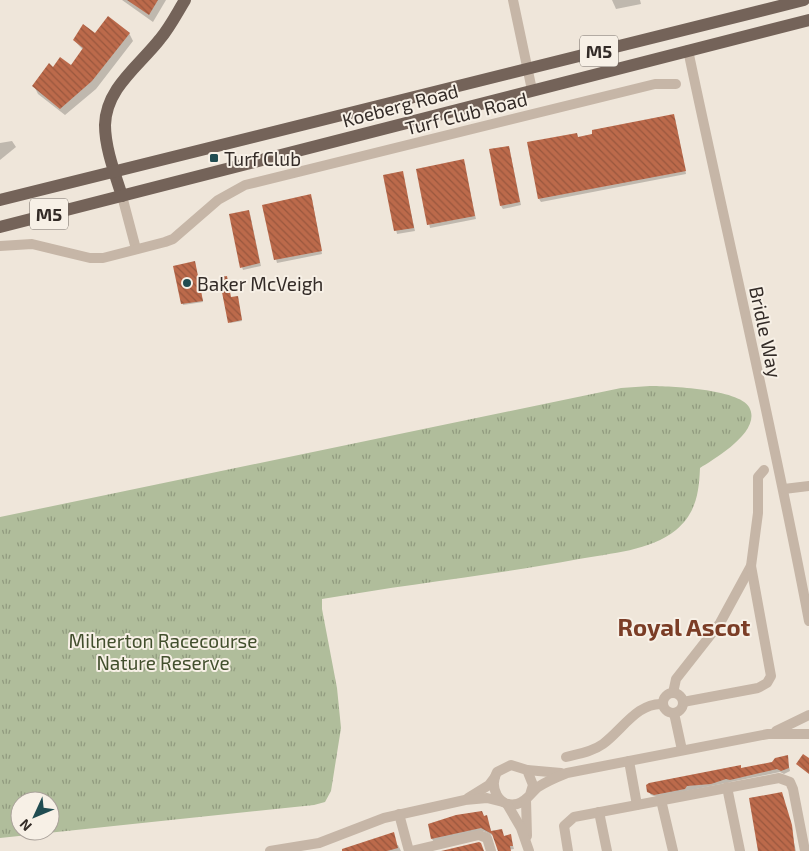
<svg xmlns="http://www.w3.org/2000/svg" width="809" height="851" font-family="'Exo 2',sans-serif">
<defs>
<pattern id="park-tufts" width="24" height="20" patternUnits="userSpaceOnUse" patternTransform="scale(1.25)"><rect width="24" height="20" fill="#b0bd9b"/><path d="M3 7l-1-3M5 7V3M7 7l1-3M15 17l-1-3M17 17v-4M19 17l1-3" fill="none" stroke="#909a7e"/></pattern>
<pattern id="building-back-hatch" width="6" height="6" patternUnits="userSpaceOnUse" patternTransform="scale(1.25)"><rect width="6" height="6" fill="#bc6a4b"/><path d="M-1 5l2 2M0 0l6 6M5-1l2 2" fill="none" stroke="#99573e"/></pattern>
</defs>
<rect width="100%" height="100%" fill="#efe6da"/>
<path fill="url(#park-tufts)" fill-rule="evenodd" d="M650 386C669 386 739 389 749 407 763 431 714 459 700 468 699 493 696 513 676 530 650 551 611 553 579 559 494 575 407 584 322 599V609L337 688 341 728 331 791 325 802 314 805 0 838V517L621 388ZM20 801H50V831H20Z"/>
<g fill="#0003">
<polygon points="122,0 166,0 153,22"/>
<polygon points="612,0 640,0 641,4 616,9"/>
<polygon points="129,33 133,41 96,89 65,115 38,94 34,86 53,69 71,66 83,50 74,40 95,35"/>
<polygon points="675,118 686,174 541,202 539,199 578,138"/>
<polygon points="12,141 16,147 0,160 0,143"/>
<polygon points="509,147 521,205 503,209 501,206"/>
<polygon points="463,160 476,219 430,228 418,170"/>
<polygon points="402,172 415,231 397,234 385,176"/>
<polygon points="312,199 322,254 277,263 263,206"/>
<polygon points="250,214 261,266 243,270 242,267"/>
<polygon points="195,264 203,302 183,305 174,267"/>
<polygon points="221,278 230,298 237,298 242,321 230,323"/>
<polygon points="787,757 790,771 784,774 780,772 657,797 651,795 649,792 773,763"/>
<polygon points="783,796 796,851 760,851"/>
<polygon points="486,817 492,833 501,830 504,837 510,835 514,849 499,851 494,836 483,831 434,842 432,839 429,824"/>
<polygon points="398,845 401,851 342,851 397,845"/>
</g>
<g fill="url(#building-back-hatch)">
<polygon points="127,0 158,0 149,15"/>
<polygon points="108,16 130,33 92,81 60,109 32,86 49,63 53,67 60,57 71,65 83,48 73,40 83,24 95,33"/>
<polygon points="674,114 686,171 538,199 527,142 577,133 578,137 592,134 592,130"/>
<polygon points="509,146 520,202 500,206 489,149"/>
<polygon points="464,159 475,216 427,225 416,169"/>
<polygon points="403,171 414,228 394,231 383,175"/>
<polygon points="311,194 322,251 274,260 262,205"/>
<polygon points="249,210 260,263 240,268 229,214"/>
<polygon points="195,261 203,301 181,304 173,266"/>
<polygon points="227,276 231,297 238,296 242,320 228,323 219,277"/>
<polygon points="803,754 809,758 809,774 796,764"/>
<polygon points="788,755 789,768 781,771 777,769 730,780 726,779 711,784 687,786 685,789 654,795 647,792 646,785 649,783 741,765 741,768 772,762 775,758"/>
<polygon points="782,792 792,825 795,851 758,851 749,798"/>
<polygon points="482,811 484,816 487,815 491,831 502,829 504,836 511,834 513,846 510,846 511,851 498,851 492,834 481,828 431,839 428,824 456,815"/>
<polygon points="394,832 398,848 387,851 342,851 342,849"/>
<polygon points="479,842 481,843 484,851 441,851"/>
</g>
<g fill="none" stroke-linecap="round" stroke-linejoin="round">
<g stroke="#c6b6a7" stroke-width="10">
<polyline points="513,0 532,90"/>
<path d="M688 50C728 240 773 430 809 621"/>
<polyline points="122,196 136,249"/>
<polyline points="0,246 32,244 90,258 103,258 165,242 173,239 218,200 245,185 655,84 676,84"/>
<polyline points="784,489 809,486"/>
<polyline points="673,693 676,679 720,623 751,566 758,513 758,477 764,470"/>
<circle cx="673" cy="703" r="10"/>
<polyline points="683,702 758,688 767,683 771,676 751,566"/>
<polyline points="674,713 682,750"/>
<polyline points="776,731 809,715"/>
<path d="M566 757C578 754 592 752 603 744 622 730 638 702 663 704"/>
<polyline points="629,761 637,805"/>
<polyline points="527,770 561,773"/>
<polyline points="727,787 740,851"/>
<path d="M530 795 533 785 527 770 511 765 497 772C489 787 498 808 517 804 526 802 531 793 538 787 547 781 557 777 567 773L768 734H809"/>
<polyline points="468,798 489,785 495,777"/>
<polyline points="526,800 527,836"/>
<polyline points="661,800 673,851"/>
<polyline points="507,804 521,828 529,851"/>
<polyline points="599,812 607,851"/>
<polyline points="399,814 409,851"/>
<polyline points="270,851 319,843 384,818 465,800 487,798 503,802"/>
<polyline points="411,851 479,835 487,838 491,851"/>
<polyline points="568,851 564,826 574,817 779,778 790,782 793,789 805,851"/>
</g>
<g stroke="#746359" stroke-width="12">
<path d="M122 196C115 174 105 148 105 125 106 88 139 66 160 39 170 27 177 13 185 0"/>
<polyline points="0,200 804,0"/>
<polyline points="0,227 809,20"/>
</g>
</g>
<g fill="#204c51" stroke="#f7f0e6" stroke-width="2">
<rect x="209" y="153" width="10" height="10" rx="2.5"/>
<circle cx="187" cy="283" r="5"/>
</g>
<g text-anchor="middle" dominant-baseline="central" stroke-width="4" stroke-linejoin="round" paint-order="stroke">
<g fill="#f7f0e6" stroke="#6e6660" stroke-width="1">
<rect x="580" y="35.5" width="38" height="31" rx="4"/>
<rect x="30" y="198.5" width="38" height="31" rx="4"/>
</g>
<g font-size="18" font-weight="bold" fill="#332b27">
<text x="599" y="51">M5</text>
<text x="49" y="214">M5</text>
</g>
<g font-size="19" fill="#332b27" stroke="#f7f0e6">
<text transform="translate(400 105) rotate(-15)">Koeberg Road</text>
<text transform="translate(466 113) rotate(-14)">Turf Club Road</text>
<text transform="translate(766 332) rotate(78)">Bridle Way</text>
</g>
<g font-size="19" fill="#332b27" stroke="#f7f0e6" text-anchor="start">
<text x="224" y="158">Turf Club</text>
<text x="197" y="283">Baker McVeigh</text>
</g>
<g font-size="19" fill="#424f2d" stroke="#f7f0e6">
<text x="163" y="640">Milnerton Racecourse<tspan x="163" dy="22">Nature Reserve</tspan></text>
</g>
<g font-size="24" font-weight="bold" fill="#7b3d26" stroke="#f7f0e6">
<text x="684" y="626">Royal Ascot</text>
</g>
</g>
<g transform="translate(35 816) rotate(226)"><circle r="24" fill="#f7f0e6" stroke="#a9a19a"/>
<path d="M0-4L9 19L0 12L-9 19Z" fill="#204c51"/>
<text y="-8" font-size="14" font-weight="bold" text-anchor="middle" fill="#332b27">N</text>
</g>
</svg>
